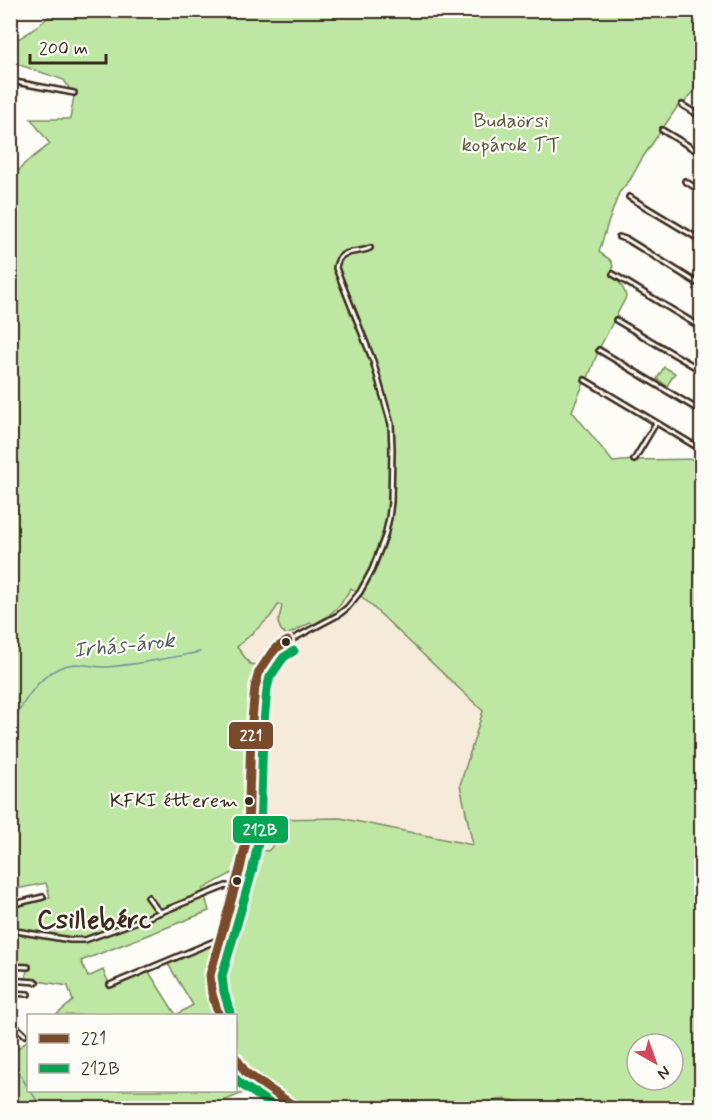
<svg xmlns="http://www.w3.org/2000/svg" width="712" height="1119" font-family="Mynerve,sans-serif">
<rect width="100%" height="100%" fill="#fdfcf7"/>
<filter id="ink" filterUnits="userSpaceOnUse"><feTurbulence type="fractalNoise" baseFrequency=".0167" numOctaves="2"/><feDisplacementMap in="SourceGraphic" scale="12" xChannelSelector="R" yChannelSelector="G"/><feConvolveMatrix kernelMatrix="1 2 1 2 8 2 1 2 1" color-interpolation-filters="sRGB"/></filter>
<g filter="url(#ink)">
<polygon fill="#f6ebda" points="351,588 359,594 483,711 460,785 473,845 340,818 273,819 272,848 268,851 247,849 250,833 257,692 263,671 266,666 250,664 236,647 270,617 279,604 282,606 278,623 287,635 340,605"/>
<g fill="#bee7a3" stroke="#7c8860" stroke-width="1.5" fill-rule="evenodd">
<path d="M57 10 701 11V94L695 90 682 105 678 106 643 157 630 180 619 193 607 226 599 252C602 255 609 258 611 261 614 265 612 271 614 275 618 283 625 287 626 297L599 349 588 378H586L572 411 613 462 634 460 701 459V1108H530C513 1096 494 1097 477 1108H302L258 1079 249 1091 205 1108H11V1043L16 1050 28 1040V1090H236V1016L56 1015 73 1001 68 986 26 979 27 966 11 965V906L50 897 46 883 11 890V176L18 172 24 164 50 144 31 119H70L74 96 64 80 11 62 10 39 14 41C24 36 36 28 45 20 49 16 52 13 57 10ZM351 588 359 594 483 711 460 785 473 845 340 818 272 819V847L268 851 247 849 250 833 257 692 263 671 266 666 250 664 237 647 270 617 279 604 282 606 278 623 281 630 287 635 310 623 315 624 328 616 340 605ZM243 867 241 874 243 875 241 880 239 882 221 940 168 964 193 1005 176 1015 149 972 111 988 103 970 88 977 81 961 209 911 203 889ZM637 1044H673V1080H637Z"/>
<polygon points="664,367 675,373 667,386 657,379"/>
<polygon points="497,1101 514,1102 526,1108 480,1108 490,1103"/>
</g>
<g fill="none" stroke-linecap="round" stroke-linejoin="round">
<g stroke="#6e909d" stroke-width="1.5">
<path d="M10 730C22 702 42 666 76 664 87 664 97 668 108 667 139 664 170 658 200 652"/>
<polyline points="10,1057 28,1088"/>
<polyline points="30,1090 42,1108"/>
</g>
<defs>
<g id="minor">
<polyline points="10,81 74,93"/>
<polyline points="682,105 702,117"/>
<polyline points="662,130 702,154"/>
<polyline points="685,181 702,192"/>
<polyline points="629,197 702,241"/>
<polyline points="619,237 628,240 702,286"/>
<polyline points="613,274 702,328"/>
<polyline points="616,320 702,371"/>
<polyline points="599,350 702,412"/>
<polyline points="585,380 702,450"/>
<polyline points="634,460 656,423"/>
<polyline points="148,897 156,908 161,912"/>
<polyline points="10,905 43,897"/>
<polyline points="10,930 70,940 85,940 146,918 226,886 235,887"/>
<polyline points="10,966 28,967"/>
<polyline points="10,980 36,982"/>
<polyline points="110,985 215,941 220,940"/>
<polyline points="10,993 28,994"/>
<path d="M219 1016 212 994 210 975 216 953 240 869 248 833 253 705 257 679 262 667 276 648 338 615 347 608 360 592 372 570 385 536 389 518 391 502 392 449 391 424 373 361 336 268C339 247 355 255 370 248"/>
<polyline points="10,1021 25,1035"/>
<polyline points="236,1058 246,1073 297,1108"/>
</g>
</defs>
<use href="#minor" stroke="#3b2a1e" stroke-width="8"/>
<use href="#minor" stroke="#fdfcf7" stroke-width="3"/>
<defs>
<g id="bus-1">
<polyline points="219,1016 212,994 210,975 240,869 248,833 251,732 255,687 259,672 271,654 276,648 288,641"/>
<polyline points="236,1058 246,1073 297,1108"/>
</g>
<g id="bus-2">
<polyline points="230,1012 224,992 222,976 252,872 260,834 263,733 267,689 270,677 281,661 284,657 294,651"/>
<polyline points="236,1079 239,1083 277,1108"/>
</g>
</defs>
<use href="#bus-1" stroke="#fdfcf7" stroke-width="14"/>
<use href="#bus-2" stroke="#fdfcf7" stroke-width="14"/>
<use href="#bus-1" stroke="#7a4b2a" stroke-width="9"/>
<use href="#bus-2" stroke="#00a651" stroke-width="9"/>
</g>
</g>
<g fill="#3b2a1e" stroke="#fdfcf7" stroke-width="2">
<circle cx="286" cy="642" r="5"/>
<circle cx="249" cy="801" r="5"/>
<circle cx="237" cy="881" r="5"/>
</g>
<g text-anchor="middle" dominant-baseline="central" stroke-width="4.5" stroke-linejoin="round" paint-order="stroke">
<g font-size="20" fill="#3b2a1e" stroke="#fdfcf7" text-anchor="end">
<text x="238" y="801">KFKI étterem</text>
</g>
<g font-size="21" fill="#5c593f" stroke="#fdfcf7">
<text x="511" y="121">Budaörsi<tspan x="511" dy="24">kopárok TT</tspan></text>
</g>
<g font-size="22" font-style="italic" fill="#545d5e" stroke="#fdfcf7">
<text transform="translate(124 646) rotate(-6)">Irhás-árok</text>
</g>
<g font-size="27" font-weight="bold" fill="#3b2a1e" stroke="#fdfcf7">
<text x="94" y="920">Csillebérc</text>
</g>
</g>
<g stroke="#fdfcf7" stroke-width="2">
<rect x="228" y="721" width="46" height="29" rx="6" fill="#7a4b2a"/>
<rect x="232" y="815" width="57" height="29" rx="6" fill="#00a651"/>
</g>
<g font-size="16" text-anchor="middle" font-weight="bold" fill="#fff">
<text x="251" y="741">221</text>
<text x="260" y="835">212B</text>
</g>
<rect width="712" height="1119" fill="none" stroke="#fdfcf7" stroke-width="36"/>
<rect x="18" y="18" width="676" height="1083" fill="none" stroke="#3b2a1e" stroke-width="2" filter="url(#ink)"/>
<rect x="27" y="1014" width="210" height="78" fill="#fdfcf7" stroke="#afa8a0" stroke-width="1.5"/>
<rect x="39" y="1034" width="30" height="9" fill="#7a4b2a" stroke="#afa8a0" stroke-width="1.5"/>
<text x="81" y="1044" font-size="18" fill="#3b2a1e">221</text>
<rect x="39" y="1064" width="30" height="9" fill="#00a651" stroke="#afa8a0" stroke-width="1.5"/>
<text x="81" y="1074" font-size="18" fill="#3b2a1e">212B</text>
<g transform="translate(655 1062) rotate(140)"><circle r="28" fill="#fdfcf7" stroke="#afa8a0" stroke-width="1.5"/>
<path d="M0-4.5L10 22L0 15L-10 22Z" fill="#d1495b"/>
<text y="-9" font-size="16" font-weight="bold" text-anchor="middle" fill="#3b2a1e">N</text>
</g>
<path d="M30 54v9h76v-9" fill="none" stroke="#3b2a1e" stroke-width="3"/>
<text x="39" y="54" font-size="18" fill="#3b2a1e" stroke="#fdfcf7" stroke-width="4.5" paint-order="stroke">200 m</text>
</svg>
